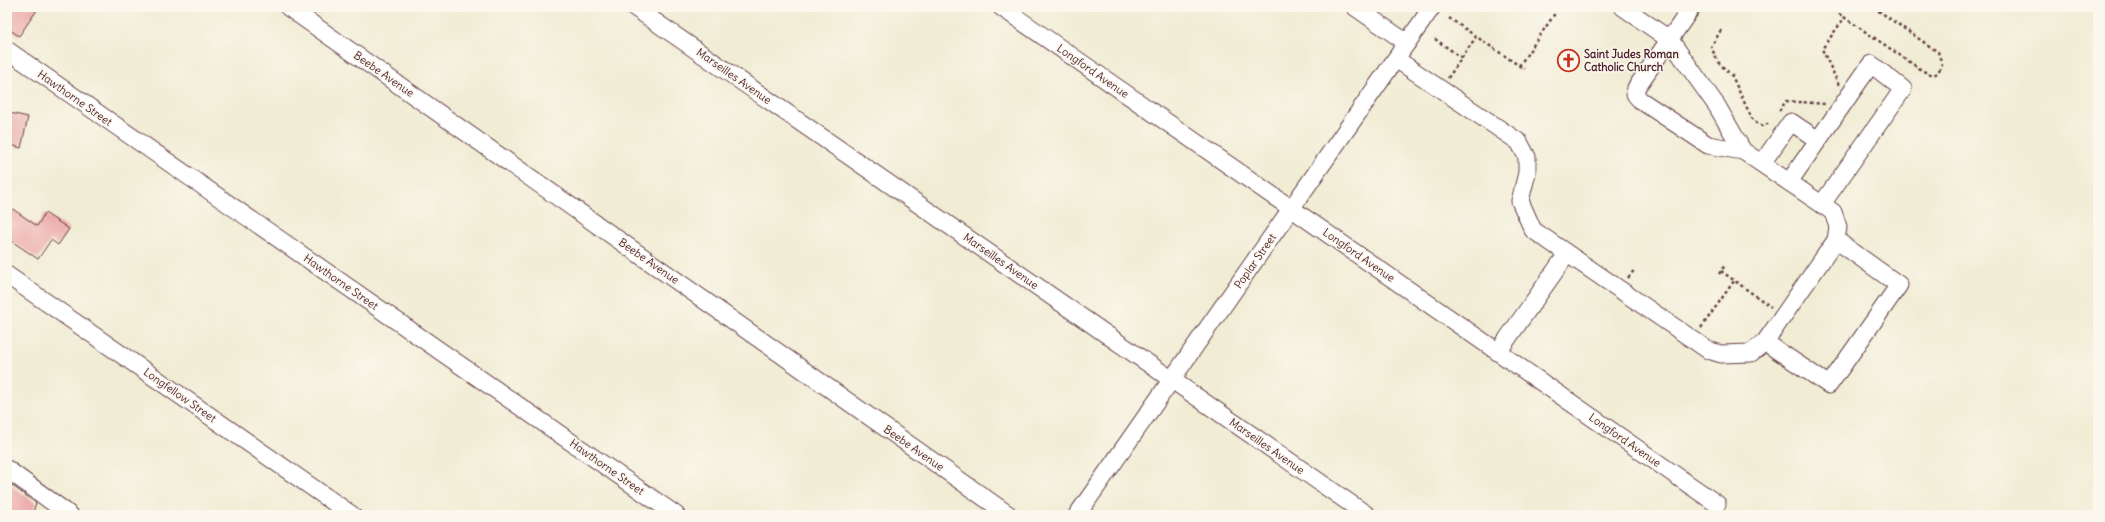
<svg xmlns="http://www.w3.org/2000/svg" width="2105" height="522" font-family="Delius,sans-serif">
<rect width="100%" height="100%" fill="#fbf7ec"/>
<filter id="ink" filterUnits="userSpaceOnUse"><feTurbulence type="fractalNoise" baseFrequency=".025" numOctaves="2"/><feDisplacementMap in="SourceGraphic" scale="8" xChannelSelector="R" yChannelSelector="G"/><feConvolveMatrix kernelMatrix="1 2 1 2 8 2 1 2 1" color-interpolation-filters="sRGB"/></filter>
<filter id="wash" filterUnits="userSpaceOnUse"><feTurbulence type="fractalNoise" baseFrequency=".012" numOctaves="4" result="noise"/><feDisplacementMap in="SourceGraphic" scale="16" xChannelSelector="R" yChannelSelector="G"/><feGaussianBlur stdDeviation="0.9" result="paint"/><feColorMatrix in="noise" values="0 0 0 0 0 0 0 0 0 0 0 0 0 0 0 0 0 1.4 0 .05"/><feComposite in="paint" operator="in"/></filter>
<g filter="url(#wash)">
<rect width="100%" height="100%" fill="#f1ecd4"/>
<g id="blocks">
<g fill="#ecadac">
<polygon points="7,7 39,7 19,36 7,28"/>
<polygon points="10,113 28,117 21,148 7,144 7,127"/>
<polygon points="7,205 37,226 45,213 69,229 58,245 51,240 38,259 7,238"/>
<polygon points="7,482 36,503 32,515 7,515"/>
</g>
</g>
</g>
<g filter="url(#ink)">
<use href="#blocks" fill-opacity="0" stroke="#633e44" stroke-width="1"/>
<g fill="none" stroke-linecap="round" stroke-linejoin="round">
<defs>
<g id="minor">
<polyline points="288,7 1009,515"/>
<polyline points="634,7 1367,515"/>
<polyline points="1001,7 1717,504"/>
<polyline points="1355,7 1407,43"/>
<polyline points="1692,7 1636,88 1635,94 1640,100 1708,145 1743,151"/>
<polyline points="7,50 676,515"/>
<polyline points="1396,59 1519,142 1527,157 1527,173 1520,201 1533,230 1708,350 1721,354 1751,353 1765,342 1836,240 1838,227 1833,212 1743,151 1717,106 1670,40 1623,7"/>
<polyline points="1762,163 1791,122 1818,140"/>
<polyline points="1789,182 1871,64 1903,89 1822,204"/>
<polyline points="7,275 352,515"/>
<polyline points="1765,342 1829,385 1899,285 1836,240"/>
<polyline points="1498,352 1567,254"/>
<polyline points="7,469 70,515"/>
<polyline points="1077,515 1432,7"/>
</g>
</defs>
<use href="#minor" stroke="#633e44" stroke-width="19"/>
<g stroke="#633e44" stroke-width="2.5" stroke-dasharray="3 3" stroke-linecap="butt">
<polyline points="1829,7 1923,71 1933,75 1938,73 1942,64 1938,52 1873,7"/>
<polyline points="1732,10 1733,7"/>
<polyline points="1449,18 1524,69"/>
<polyline points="1721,30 1711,47 1718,62 1732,76 1753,121 1762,126 1770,123"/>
<polyline points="1435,39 1462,58"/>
<polyline points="1519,66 1554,15 1553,10 1548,7"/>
<polyline points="1448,78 1476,37"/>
<polyline points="1839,85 1822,49 1845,17"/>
<polyline points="1779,111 1786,101 1825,104"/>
<polyline points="1721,271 1771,307"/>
<polyline points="1719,274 1725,265"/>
<polyline points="1628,278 1635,269"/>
<polyline points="1701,328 1734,281"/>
</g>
<use href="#minor" stroke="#fff" stroke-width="17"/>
</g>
</g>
<defs>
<symbol id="church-ring" viewBox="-11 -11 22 22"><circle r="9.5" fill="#fbf7ec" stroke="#c8321e" stroke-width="1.5"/><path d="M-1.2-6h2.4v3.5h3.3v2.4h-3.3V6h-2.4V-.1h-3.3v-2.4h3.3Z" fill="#c8321e"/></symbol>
</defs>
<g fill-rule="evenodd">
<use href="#church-ring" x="1556" y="48" width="25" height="25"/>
</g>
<g text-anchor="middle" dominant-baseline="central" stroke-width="3" stroke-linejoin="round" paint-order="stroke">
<g font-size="11" font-weight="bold" fill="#4a1f2b" stroke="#fbf7ec" text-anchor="start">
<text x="1584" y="54">Saint Judes Roman<tspan x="1584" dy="13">Catholic Church</tspan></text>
</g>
<g font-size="11" fill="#4a1f2b" stroke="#fbf7ec">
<text transform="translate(1093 71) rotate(35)">Longford Avenue</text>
<text transform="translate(384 74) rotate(35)">Beebe Avenue</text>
<text transform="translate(734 76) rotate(35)">Marseilles Avenue</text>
<text transform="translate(75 98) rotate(35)">Hawthorne Street</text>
<text transform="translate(1359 255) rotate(35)">Longford Avenue</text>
<text transform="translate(649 261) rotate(35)">Beebe Avenue</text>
<text transform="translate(1001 261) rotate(35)">Marseilles Avenue</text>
<text transform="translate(1255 261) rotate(-55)">Poplar Street</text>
<text transform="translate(341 282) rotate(35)">Hawthorne Street</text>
<text transform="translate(180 395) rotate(35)">Longfellow Street</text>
<text transform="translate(1625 440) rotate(35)">Longford Avenue</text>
<text transform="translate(1267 446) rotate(35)">Marseilles Avenue</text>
<text transform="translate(914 448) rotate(35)">Beebe Avenue</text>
<text transform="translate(607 467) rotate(35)">Hawthorne Street</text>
</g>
</g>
<rect width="2105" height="522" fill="none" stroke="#fbf7ec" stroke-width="24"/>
</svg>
